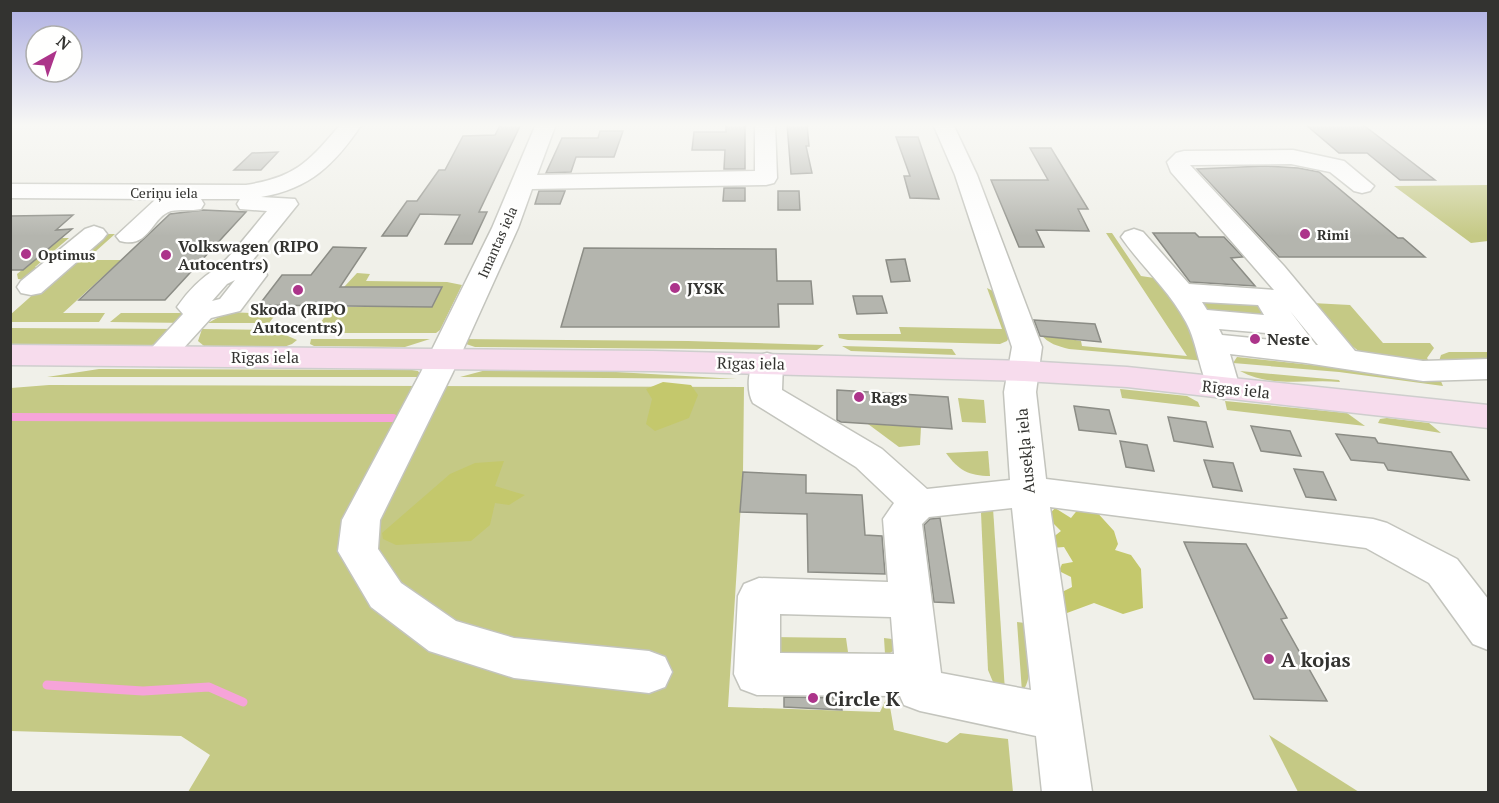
<svg xmlns="http://www.w3.org/2000/svg" width="1499" height="803" font-family="'PT Serif',serif">
<rect width="100%" height="100%" fill="#f0f0e9"/>
<g fill="#c5c985" fill-rule="evenodd">
<polygon points="1488,185 1488,241 1471,243 1394,186"/>
<path d="M1106 233H1112L1141 276 1161 279 1190 316 1206 361 1069 349C1058 346 1048 344 1041 334L1081 341 1082 346 1187 356Z"/>
<polygon points="101,234 115,234 86,260 121,260 63,313 105,313 99,322 11,322 10,315"/>
<polygon points="62,238 69,238 35,267 41,268 25,280 18,279 17,274"/>
<path d="M357 273 370 274 366 281 447 282 462 285 440 330 436 333H314L344 287ZM359 287H442L432 307H347Z"/>
<polygon points="987,288 993,291 1010,335 1007,341 1000,344 848,340 839,338 838,334 901,334 899,327 1002,329"/>
<polygon points="1199,299 1259,302 1274,318 1204,310"/>
<polygon points="1312,303 1350,305 1383,343 1430,343 1434,348 1427,358 1431,364 1365,356 1347,342"/>
<polygon points="228,312 276,314 269,323 208,323"/>
<polygon points="121,313 184,313 188,323 110,322"/>
<polygon points="11,328 182,329 158,344 145,346 11,347"/>
<polygon points="202,329 274,330 297,340 292,344 284,347 204,346 198,341"/>
<polygon points="311,339 430,339 405,347 314,346 310,344"/>
<polygon points="462,339 688,341 824,345 817,350 475,347 466,344"/>
<polygon points="842,346 952,349 956,355 851,351"/>
<polygon points="1449,352 1488,352 1488,360 1439,361 1441,355"/>
<polygon points="1237,357 1440,379 1443,386 1339,372 1233,363"/>
<polygon points="99,369 412,370 418,371 422,377 47,377"/>
<polygon points="490,369 582,370 737,379 460,377"/>
<path d="M1240 371 1339 380 1340 382C1306 379 1272 388 1240 371Z"/>
<polygon points="49,385 744,387 743,472 728,707 880,712 888,695 894,730 947,743 960,733 1008,739 1013,792 188,792 210,755 181,736 11,731 11,388"/>
<polygon points="1120,389 1187,396 1198,402 1200,407 1122,398"/>
<polygon points="958,398 984,400 986,423 962,422"/>
<polygon points="1225,401 1347,413 1365,426 1227,410"/>
<polygon points="1387,418 1429,423 1441,433 1378,423 1380,419"/>
<polygon points="868,424 921,427 920,445 899,447"/>
<path d="M988 451 990 476C969 476 958 470 946 453Z"/>
<polygon points="986,508 993,508 1005,691 993,682 988,670 981,513"/>
<path d="M1017 622 1025 623C1026 642 1036 676 1022 692Z"/>
<polygon points="771,637 846,638 848,652 885,654 884,638 892,639 896,642 893,651 881,659 783,657 775,651"/>
<polygon points="1269,735 1359,792 1298,792"/>
</g>
<g fill="#c4c86c">
<polygon points="663,382 691,385 698,395 689,418 655,431 646,424 652,399 646,389"/>
<polygon points="504,461 495,486 525,495 509,505 495,503 490,525 471,541 396,545 383,539 382,533 450,474 475,463"/>
<polygon points="1055,508 1071,518 1079,508 1094,509 1114,531 1118,544 1115,550 1131,555 1141,569 1143,608 1123,614 1094,603 1067,613 1058,594 1072,587 1071,577 1059,571 1062,564 1073,562 1064,547 1051,548 1052,538 1061,531 1047,517"/>
</g>
<g fill="none" stroke-linecap="round" stroke-linejoin="round">
<polyline stroke="#f6a4d9" stroke-width="8" points="10,417 393,418"/>
<polyline stroke="#f6a4d9" stroke-width="9" points="47,685 143,691 209,687 243,702"/>
</g>
<g fill="#b4b5ae" stroke="#8c8d86" stroke-width="1.5">
<polygon points="501,124 521,124 479,212 487,212 472,244 445,244 460,215 420,214 407,236 382,236 407,201 417,201 439,170 445,170 463,136 495,135"/>
<polygon points="726,124 745,124 745,169 724,169 725,150 692,150 694,132 726,132"/>
<polygon points="787,124 807,124 809,146 806,146 812,173 791,174"/>
<polygon points="1305,124 1362,124 1435,180 1400,180 1367,153 1339,153"/>
<polygon points="600,131 623,131 614,157 576,157 571,172 546,173 562,138 598,138"/>
<polygon points="896,137 918,137 939,199 910,198 904,176 910,176"/>
<polygon points="1030,148 1051,148 1088,209 1078,209 1089,231 1036,230 1044,247 1019,247 991,180 1048,180"/>
<polygon points="278,152 261,170 234,170 252,153"/>
<polygon points="1265,166 1298,168 1319,172 1398,238 1403,238 1425,257 1279,257 1197,169"/>
<polygon points="724,188 745,188 745,201 723,201"/>
<polygon points="539,191 565,191 560,204 535,204"/>
<polygon points="778,191 799,191 800,210 778,210"/>
<polygon points="203,210 246,212 165,300 79,300 170,214"/>
<polygon points="73,215 56,230 72,229 23,270 10,270 10,216"/>
<polygon points="1153,233 1195,233 1199,237 1224,237 1243,257 1231,258 1255,286 1190,282"/>
<polygon points="333,247 366,248 340,287 442,287 432,307 259,305 282,275 311,275"/>
<polygon points="584,248 776,249 777,281 811,281 813,304 778,304 779,327 561,327"/>
<polygon points="905,259 910,281 891,282 886,260"/>
<polygon points="853,296 882,296 887,313 857,314"/>
<polygon points="1034,320 1095,324 1101,342 1040,336"/>
<polygon points="837,390 948,397 952,429 841,422 837,420"/>
<polygon points="1074,406 1109,410 1116,434 1079,430"/>
<polygon points="1168,417 1206,422 1213,447 1174,441"/>
<polygon points="1251,426 1290,431 1301,456 1261,451"/>
<polygon points="1336,434 1375,438 1378,443 1451,452 1469,480 1388,470 1384,463 1351,460"/>
<polygon points="1120,441 1147,445 1154,471 1126,467"/>
<polygon points="1204,460 1233,463 1242,491 1213,487"/>
<polygon points="1294,469 1323,472 1336,500 1306,497"/>
<polygon points="743,472 806,475 806,493 862,495 865,535 882,536 885,574 808,572 807,514 740,512"/>
<polygon points="940,518 954,603 934,602 924,525 930,519"/>
<polygon points="1184,542 1246,544 1287,618 1281,619 1327,701 1254,699"/>
<polygon points="784,697 841,698 842,710 784,707"/>
</g>
<g fill="none" stroke-linecap="round" stroke-linejoin="round">
<defs>
<g id="minor">
<path d="M341 124H362C335 164 310 189 261 197L295 199 298 204 248 266 263 269 267 275 240 311 211 318 170 363 159 366 148 363 144 356 183 314 177 307C188 291 201 278 217 268 229 259 255 225 267 211L240 209 237 204 240 199H201L204 204 201 209C191 211 180 209 171 211 151 217 150 249 120 241L116 236 156 199 10 198V184L246 185C297 177 309 161 341 124ZM235 280 220 299 212 301 227 284Z"/>
<polygon points="536,124 556,124 537,175 755,171 755,124 775,124 777,178 774,183 766,185 532,189 518,228 453,372 380,520 378,549 401,583 456,621 514,638 649,651 665,657 672,672 665,687 649,693 514,678 429,651 371,607 338,551 342,520 421,372 492,228"/>
<path d="M933 124H953L977 175 1042 347 1036 392 1046 479 1373 519 1387 523 1457 559 1488 599V650L1473 644 1429 583 1366 548 1050 507 1092 792H1042L1036 736 920 711 904 705 900 696 757 695 741 689 734 674 738 596 744 584 759 578 888 582 883 519 894 503 856 467 753 403C746 391 748 368 756 356L767 353 778 356 783 363 782 390 882 449 927 489 1010 480 1004 392 1012 347 955 175ZM1012 508 1031 690 941 673 922 524 929 517ZM780 614 891 617 894 654 780 653Z"/>
<path d="M1293 150 1344 161 1374 186 1370 191 1362 193 1354 191 1330 172 1291 164 1190 165 1284 266 1355 351 1423 361 1488 359V379L1423 381 1306 363 1230 354 1240 388 1235 396 1224 399 1213 396C1199 374 1198 344 1186 322 1169 290 1141 266 1121 237L1125 232 1134 229 1143 232 1189 284 1274 290 1171 172 1167 162 1176 153 1184 151ZM1202 302 1258 305 1264 315 1207 310ZM1290 311 1318 345H1316ZM1219 329 1277 334 1282 341 1222 335Z"/>
<polygon points="94,226 103,229 107,234 103,239 41,293 31,295 21,293 17,287 21,281 85,229"/>
</g>
<polygon id="major" points="10,345 653,351 1024,361 1127,367 1488,405 1488,428 1127,387 1024,381 653,371 10,365"/>
</defs>
<use href="#minor" stroke="#c3c4bd" stroke-width="3"/>
<use href="#major" stroke="#cececd" stroke-width="3"/>
<use href="#minor" fill="#fff" fill-rule="evenodd"/>
<use href="#major" fill="#f7dced" fill-rule="evenodd"/>
</g>
<linearGradient id="sky" x2="0" y2="1"><stop stop-color="#adaee2"/><stop offset="0.53" stop-color="#f8f8f5"/><stop offset="1" stop-color="#f8f8f5" stop-opacity="0"/></linearGradient>
<rect width="1499" height="236" fill="url(#sky)"/>
<g fill="#ac348a" stroke="#fffffe" stroke-width="2">
<circle cx="1305" cy="234" r="6"/>
<circle cx="26" cy="254" r="6"/>
<circle cx="166" cy="255" r="6"/>
<circle cx="675" cy="288" r="6"/>
<circle cx="298" cy="290" r="6"/>
<circle cx="1255" cy="339" r="6"/>
<circle cx="859" cy="397" r="6"/>
<circle cx="1269" cy="659" r="6"/>
<circle cx="813" cy="698" r="6"/>
</g>
<g text-anchor="middle" dominant-baseline="central" stroke-width="5" stroke-linejoin="round" paint-order="stroke">
<g font-size="14" fill="#333330" stroke="#fffffe">
<text x="164" y="192">Ceriņu iela</text>
<text transform="translate(497 242) rotate(-66)">Imantas iela</text>
</g>
<g font-size="14" font-weight="bold" fill="#333330" stroke="#fffffe" text-anchor="start">
<text x="1317" y="234">Rimi</text>
<text x="38" y="254">Optimus</text>
</g>
<g font-size="16" font-weight="bold" fill="#333330" stroke="#fffffe" text-anchor="start">
<text x="178" y="246">Volkswagen (RIPO<tspan x="178" dy="18">Autocentrs)</tspan></text>
<text x="687" y="288">JYSK</text>
<text x="298" y="309" text-anchor="middle">Skoda (RIPO<tspan x="298" dy="18">Autocentrs)</tspan></text>
<text x="1267" y="339">Neste</text>
<text x="871" y="397">Rags</text>
</g>
<g font-size="16" fill="#333330" stroke="#fffffe">
<text x="265" y="357">Rīgas iela</text>
<text transform="translate(751 363) rotate(1)">Rīgas iela</text>
<text transform="translate(1236 389) rotate(6)">Rīgas iela</text>
<text transform="translate(1025 451) rotate(-95)">Ausekļa iela</text>
</g>
<g font-size="20" font-weight="bold" fill="#333330" stroke="#fffffe" text-anchor="start">
<text x="1281" y="659">A kojas</text>
<text x="825" y="698">Circle K</text>
</g>
</g>
<rect width="1499" height="803" fill="none" stroke="#333330" stroke-width="24"/>
<g transform="translate(54 54) rotate(40)"><circle r="28" fill="#fffffe" stroke="#adadac" stroke-width="1.5"/>
<path d="M0-4.5L10 22L0 15L-10 22Z" fill="#ac348a"/>
<text y="-9" font-size="16" font-weight="bold" text-anchor="middle" fill="#333330">N</text>
</g>
</svg>
